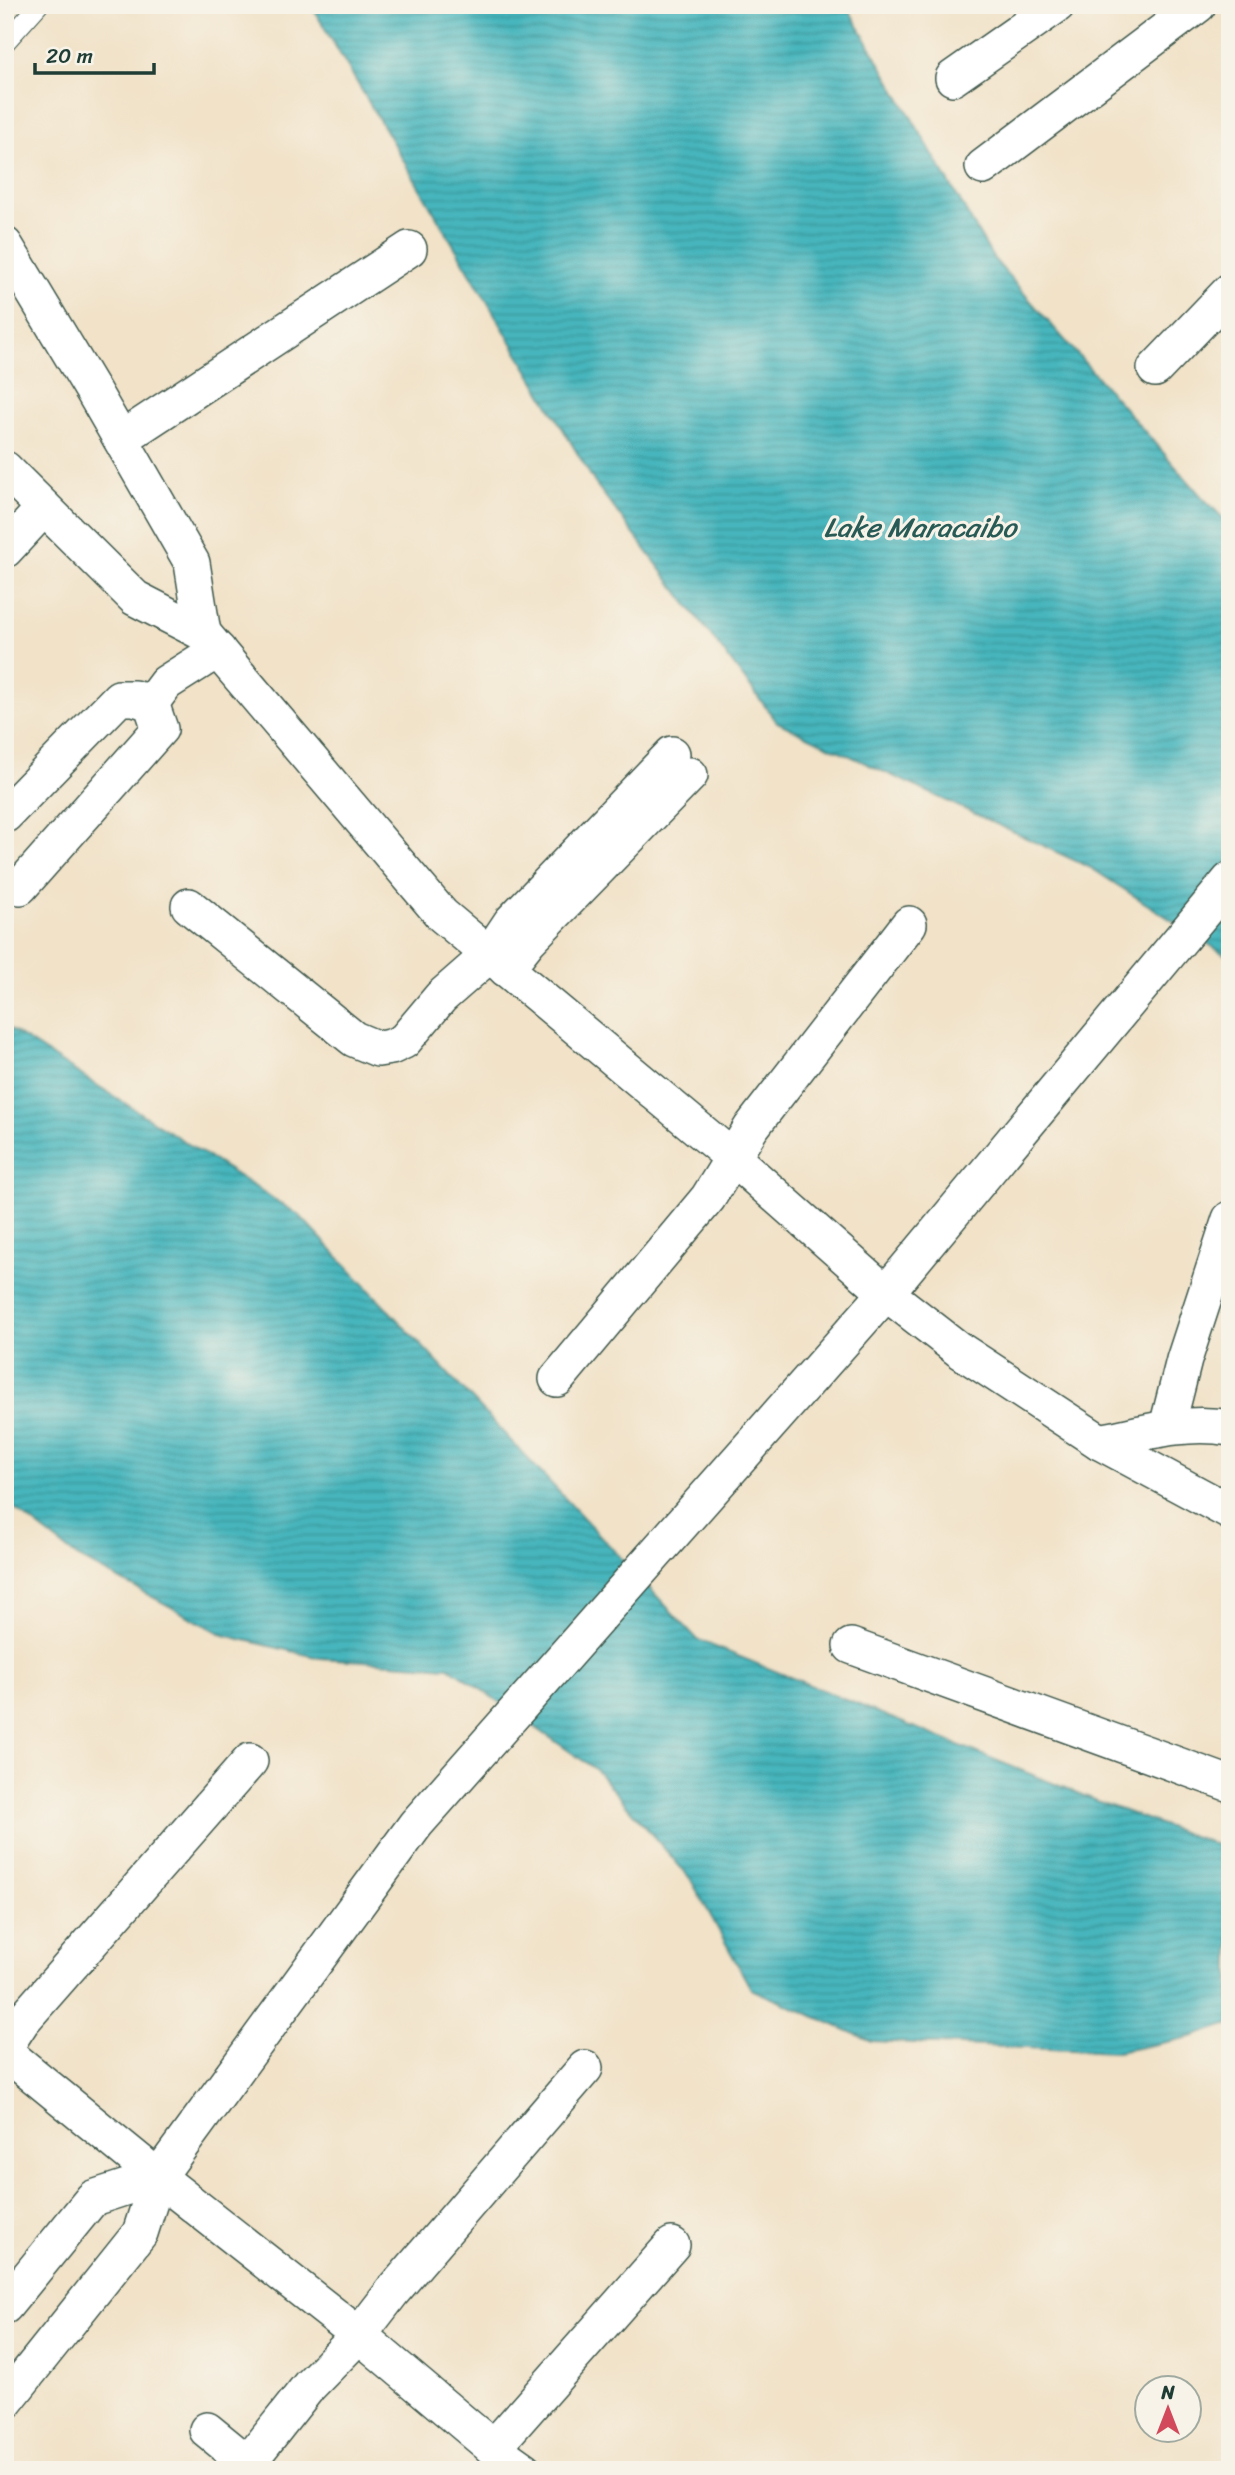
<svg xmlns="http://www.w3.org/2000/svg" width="1235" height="2475" font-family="Sriracha,sans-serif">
<defs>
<pattern id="water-rules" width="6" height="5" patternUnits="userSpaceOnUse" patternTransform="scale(1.75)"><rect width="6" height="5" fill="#46b6bd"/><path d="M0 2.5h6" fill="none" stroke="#3a959a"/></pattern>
</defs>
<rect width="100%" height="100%" fill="#f7f3e8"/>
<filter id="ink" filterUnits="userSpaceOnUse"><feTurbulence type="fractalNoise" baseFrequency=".0143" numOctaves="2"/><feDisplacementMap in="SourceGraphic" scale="14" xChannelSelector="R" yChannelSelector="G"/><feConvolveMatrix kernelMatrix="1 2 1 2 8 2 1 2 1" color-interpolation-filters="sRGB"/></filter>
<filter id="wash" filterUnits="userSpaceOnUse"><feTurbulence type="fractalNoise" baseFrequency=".00686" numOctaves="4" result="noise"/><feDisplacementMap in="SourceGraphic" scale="28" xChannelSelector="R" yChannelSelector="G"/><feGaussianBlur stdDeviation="1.57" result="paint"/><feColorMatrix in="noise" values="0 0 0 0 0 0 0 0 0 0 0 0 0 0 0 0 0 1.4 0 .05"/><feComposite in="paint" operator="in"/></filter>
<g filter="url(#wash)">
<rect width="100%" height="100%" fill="#f1e2c8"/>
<g fill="url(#water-rules)" stroke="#327a78" stroke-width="2">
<polygon points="311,5 846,5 993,258 1202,497 1230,525 1230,958 1091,868 777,722 595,483"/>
<polygon points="5,1026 300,1216 698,1640 1102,1803 1230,1850 1230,2024 1191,2037 1117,2052 871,2041 751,1989 690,1878 595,1769 449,1667 320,1658 224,1635 77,1557 5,1501"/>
</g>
</g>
<g filter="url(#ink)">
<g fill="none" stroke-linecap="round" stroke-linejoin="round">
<defs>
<polyline id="service" points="5,43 39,5"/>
<g id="minor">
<polyline points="953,78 1057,5"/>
<polyline points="983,167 1198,5"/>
<polyline points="5,245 93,391 192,563 203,633"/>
<polyline points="1155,369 1230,291"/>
<polyline points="121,439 409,249"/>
<polyline points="5,469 135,598 203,633 442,915 733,1158 886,1293 958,1349 1100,1442 1230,1512"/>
<polyline points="5,550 44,508"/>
<polyline points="151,703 166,683 218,650"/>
<polyline points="5,815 119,698 134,698 151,703 160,729 20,887"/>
<polyline points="189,906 354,1039 378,1049 391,1047 404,1041 441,997 489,955 511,922 672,754"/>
<polyline points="506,969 529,940 690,775"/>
<polyline points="557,1379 708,1198 751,1128 909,924"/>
<polyline points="1167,1427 1184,1360 1230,1219"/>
<path d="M1100 1442C1143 1433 1186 1420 1230 1428"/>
<polyline points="851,1646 1230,1784"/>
<polyline points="5,2047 22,2021 250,1761"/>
<polyline points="5,2052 158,2177 359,2335 493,2448 524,2470"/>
<polyline points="5,2306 93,2198 158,2177"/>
<polyline points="5,2402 140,2233 158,2177 416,1824 886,1293 1230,880"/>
<polyline points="207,2430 256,2470"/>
<polyline points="493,2448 672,2245"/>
<polyline points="248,2463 309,2386 359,2335 393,2291 585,2068"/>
</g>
</defs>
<use href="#service" stroke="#3e564a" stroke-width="20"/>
<use href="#minor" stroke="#3e564a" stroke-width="38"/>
<use href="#service" stroke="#fff" stroke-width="18"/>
<use href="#minor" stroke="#fff" stroke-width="35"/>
</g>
</g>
<g text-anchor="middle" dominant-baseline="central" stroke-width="6" stroke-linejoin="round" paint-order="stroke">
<g font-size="28" font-style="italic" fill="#295b56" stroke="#f7f3e8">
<text x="920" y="527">Lake Maracaibo</text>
</g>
</g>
<rect width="1235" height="2475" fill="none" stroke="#f7f3e8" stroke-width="28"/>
<g transform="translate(1168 2409)"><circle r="33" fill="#f7f3e8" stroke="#a1aaa0" stroke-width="2"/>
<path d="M0-5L12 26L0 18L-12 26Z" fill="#d1495b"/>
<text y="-10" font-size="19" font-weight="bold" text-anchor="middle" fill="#1f3d34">N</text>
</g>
<path d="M35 63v10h119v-10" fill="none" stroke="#1f3d34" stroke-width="3.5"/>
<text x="46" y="63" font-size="21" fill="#1f3d34" stroke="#f7f3e8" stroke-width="5" paint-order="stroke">20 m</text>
</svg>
